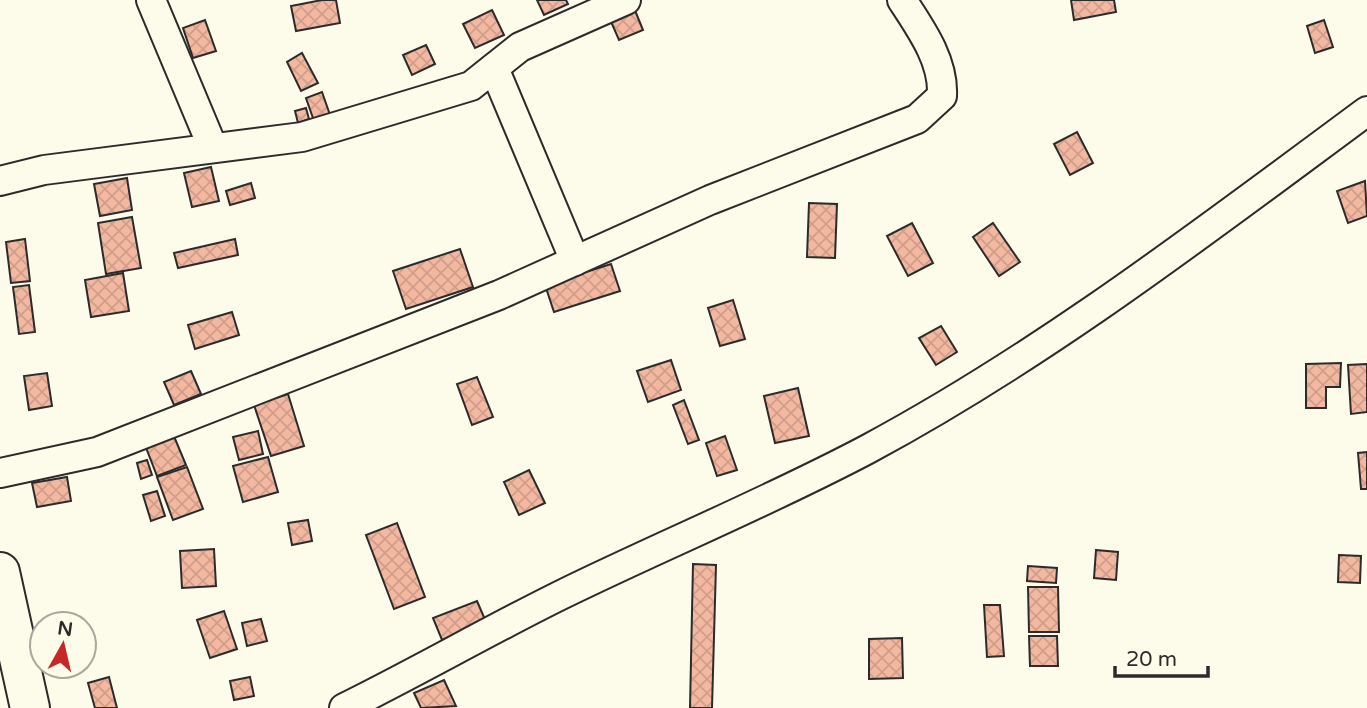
<svg xmlns="http://www.w3.org/2000/svg" width="1367" height="708" font-family="'Varela Round',sans-serif">
<defs>
<pattern id="building-cross-hatch" width="8" height="8" patternUnits="userSpaceOnUse" patternTransform="scale(1.75)"><rect width="8" height="8" fill="#f2b8a0"/><path d="M0 0l8 8M0 8l8-8" fill="none" stroke="#d09e8a"/></pattern>
</defs>
<rect width="100%" height="100%" fill="#fdfbea"/>
<g fill="url(#building-cross-hatch)" stroke="#2b2b2b" stroke-width="2">
<polygon points="322,0 336,0 340,23 296,31 291,6"/>
<polygon points="537,0 566,0 568,4 544,15"/>
<polygon points="1071,0 1114,0 1116,12 1074,20"/>
<polygon points="634,8 643,30 619,40 609,17"/>
<polygon points="492,10 504,35 475,48 463,24"/>
<polygon points="205,20 216,51 193,58 183,28"/>
<polygon points="1324,20 1333,47 1315,53 1307,26"/>
<polygon points="426,45 435,64 412,75 403,55"/>
<polygon points="302,53 318,83 301,91 287,62"/>
<polygon points="322,92 330,115 314,121 306,98"/>
<polygon points="306,108 309,119 298,123 295,111"/>
<polygon points="1077,132 1093,163 1070,175 1054,144"/>
<polygon points="211,167 219,201 192,207 184,173"/>
<polygon points="127,178 132,210 100,216 94,184"/>
<polygon points="1365,181 1367,216 1348,223 1337,191"/>
<polygon points="251,183 255,198 230,205 226,191"/>
<polygon points="809,203 837,204 835,258 807,257"/>
<polygon points="132,217 141,268 106,274 98,223"/>
<polygon points="912,223 933,263 908,276 887,236"/>
<polygon points="993,223 1020,262 999,276 973,237"/>
<polygon points="25,239 30,281 11,283 6,242"/>
<polygon points="235,239 238,255 178,268 174,253"/>
<polygon points="460,249 473,287 406,309 393,271"/>
<polygon points="611,264 620,291 554,312 545,285"/>
<polygon points="123,273 129,311 91,317 85,280"/>
<polygon points="29,285 35,332 19,334 13,287"/>
<polygon points="733,300 745,339 720,346 708,308"/>
<polygon points="232,312 239,335 195,349 188,325"/>
<polygon points="941,326 957,352 936,365 919,338"/>
<polygon points="671,360 681,390 648,402 637,371"/>
<polygon points="1341,363 1340,387 1326,387 1326,408 1306,408 1306,364"/>
<polygon points="1367,364 1367,412 1351,414 1348,365"/>
<polygon points="191,371 201,394 174,405 164,382"/>
<polygon points="47,373 52,406 29,410 24,376"/>
<polygon points="477,377 493,417 472,425 457,384"/>
<polygon points="798,388 809,436 775,443 764,396"/>
<polygon points="288,394 304,446 271,456 254,405"/>
<polygon points="684,400 699,440 688,444 673,405"/>
<polygon points="258,431 263,454 239,460 233,437"/>
<polygon points="173,434 186,465 157,476 145,445"/>
<polygon points="725,436 737,470 717,476 706,443"/>
<polygon points="1367,452 1367,489 1361,489 1358,453"/>
<polygon points="268,457 278,492 243,502 233,466"/>
<polygon points="147,460 152,475 141,479 137,463"/>
<polygon points="187,467 203,509 173,520 157,477"/>
<polygon points="529,470 545,503 519,515 504,482"/>
<polygon points="67,477 71,501 37,507 32,483"/>
<polygon points="157,491 165,516 151,521 143,495"/>
<polygon points="308,520 312,541 292,545 288,523"/>
<polygon points="397,523 425,597 394,609 366,535"/>
<polygon points="214,549 216,586 182,588 180,551"/>
<polygon points="1096,550 1118,552 1116,580 1094,578"/>
<polygon points="1339,555 1361,556 1360,583 1338,582"/>
<polygon points="693,564 716,565 712,708 690,708"/>
<polygon points="1028,566 1057,568 1056,583 1027,581"/>
<polygon points="1028,587 1058,587 1059,632 1029,632"/>
<polygon points="477,601 486,622 442,640 433,618"/>
<polygon points="984,605 1000,605 1004,656 987,657"/>
<polygon points="224,611 237,649 210,658 197,620"/>
<polygon points="261,619 267,641 247,646 242,623"/>
<polygon points="1029,636 1057,636 1058,666 1030,666"/>
<polygon points="902,638 903,678 869,679 869,639"/>
<polygon points="109,677 117,708 95,708 88,683"/>
<polygon points="250,677 254,696 234,700 230,681"/>
<polygon points="444,680 456,706 421,708 414,693"/>
</g>
<g fill="none" stroke-linecap="round" stroke-linejoin="round">
<defs>
<g id="minor">
<polyline points="151,0 213,148"/>
<polyline points="494,68 575,261"/>
<polyline points="0,181 44,170 302,137 471,86 520,47 626,0"/>
<path d="M0 473 97 452 499 295 710 200 917 119 942 96C944 61 921 29 902 0"/>
<path d="M344 708C417 672 488 631 561 595 663 545 768 502 868 449 1045 354 1206 230 1367 111"/>
</g>
<polyline id="primary" points="0,572 30,708"/>
</defs>
<use href="#minor" stroke="#2b2b2b" stroke-width="32"/>
<use href="#primary" stroke="#2b2b2b" stroke-width="42"/>
<use href="#minor" stroke="#fdfbea" stroke-width="28"/>
<use href="#primary" stroke="#fdfbea" stroke-width="38"/>
</g>
<g transform="translate(63 645) rotate(8)"><circle r="33" fill="#fdfbea" stroke="#a9a89e" stroke-width="2"/>
<path d="M0-5L12 26L0 18L-12 26Z" fill="#c62828"/>
<text y="-10" font-size="19" font-weight="bold" text-anchor="middle" fill="#2b2b2b">N</text>
</g>
<path d="M1115 666v10h93v-10" fill="none" stroke="#2b2b2b" stroke-width="3.5"/>
<text x="1126" y="666" font-size="21" fill="#2b2b2b" stroke="#fdfbea" stroke-width="5" paint-order="stroke">20 m</text>
</svg>
